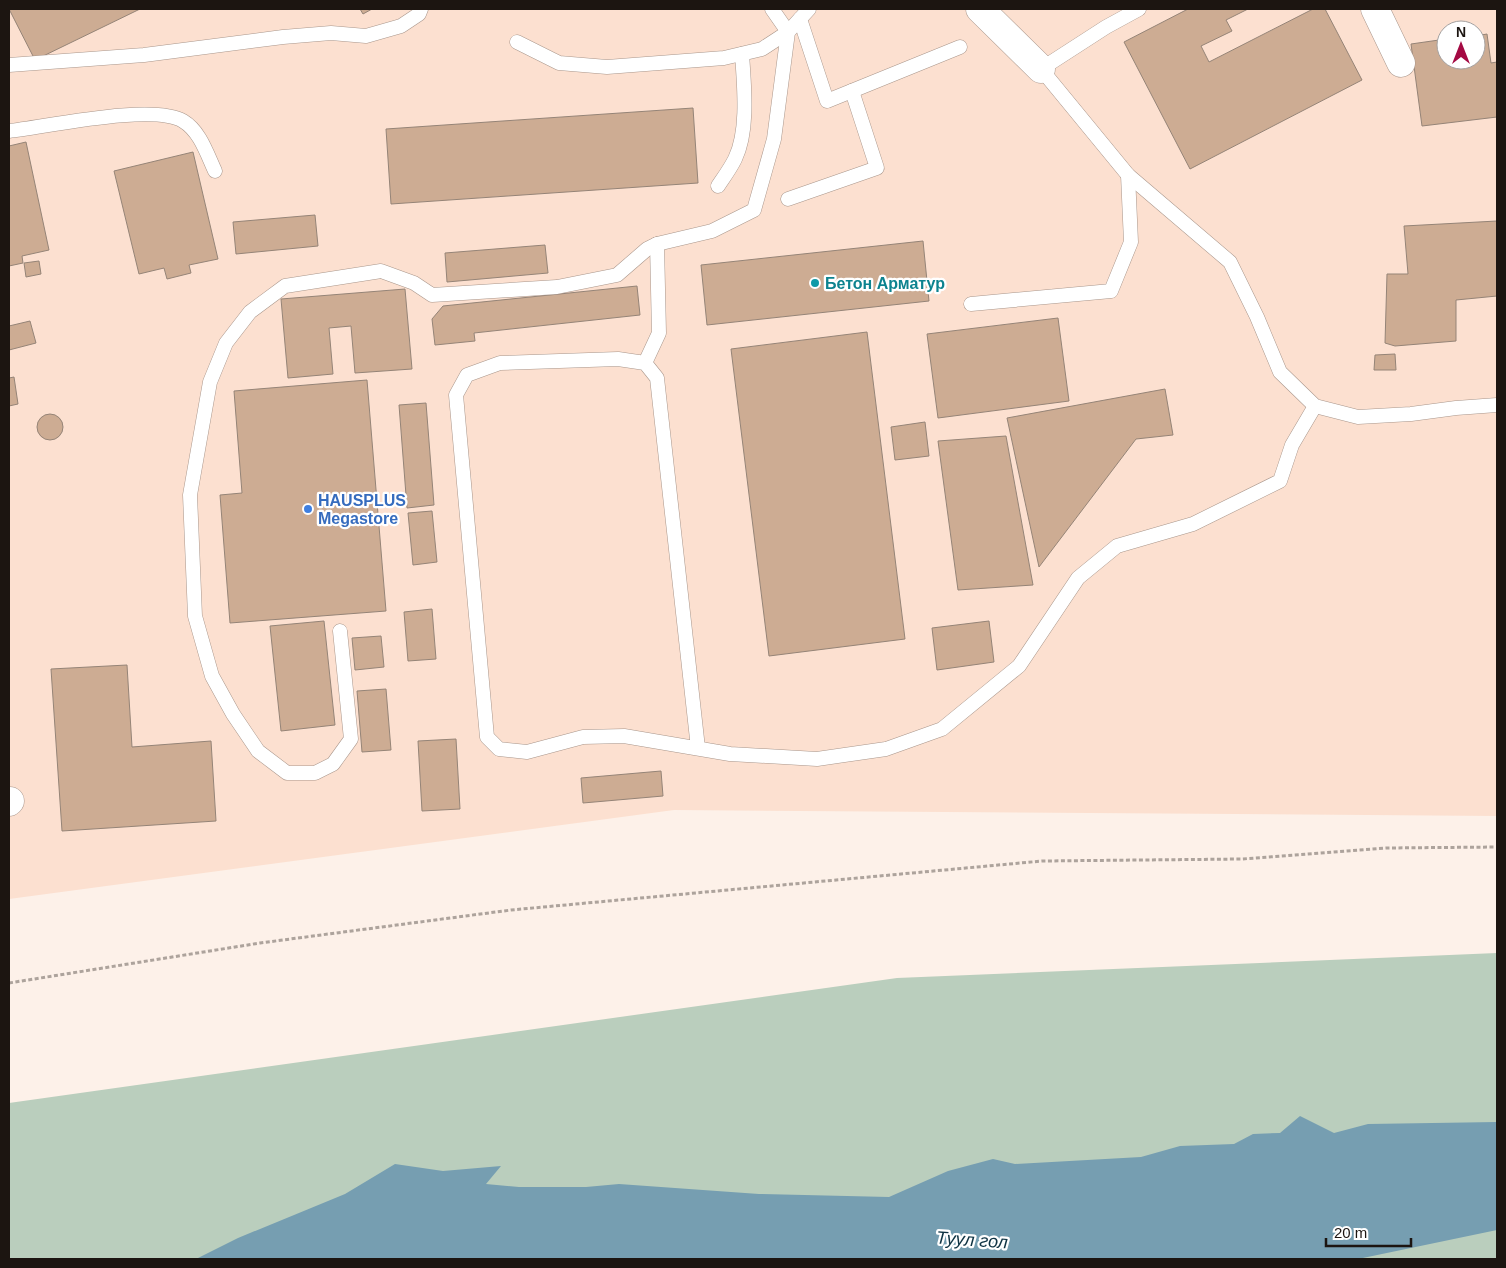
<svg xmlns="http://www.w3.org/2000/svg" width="1506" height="1268" font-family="Arial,sans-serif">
<rect width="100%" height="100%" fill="#fdf1e9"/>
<path fill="#fce0d0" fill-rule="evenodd" d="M9 9H1497V816L674 810 9 899ZM1446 30H1476V60H1446Z"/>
<polygon fill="#bacebd" points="1497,953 1497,1259 9,1259 9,1103 897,978"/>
<polygon fill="#769eb1" points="1300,1116 1334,1133 1368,1124 1497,1122 1497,1230 1358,1259 196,1259 238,1238 345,1194 395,1164 443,1171 501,1166 486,1184 519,1187 586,1187 619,1184 759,1194 889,1197 948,1171 993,1159 1015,1164 1141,1157 1180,1146 1234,1144 1253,1134 1280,1133"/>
<g fill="#cdac93" stroke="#958477">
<polygon points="9,9 140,9 35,60"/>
<polygon points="360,9 372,9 363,14"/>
<polygon points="1188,9 1248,9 1226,20 1232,31 1201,46 1209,62 1313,9 1325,9 1362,80 1190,169 1124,42"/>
<polygon points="1487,34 1491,63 1497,62 1497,117 1422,126 1411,44 1446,39 1446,60 1476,60 1476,36"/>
<polygon points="693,108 698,183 391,204 386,129"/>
<polygon points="26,142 49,250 22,256 23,263 9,266 9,146"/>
<polygon points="193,152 218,259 189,265 191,273 167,279 164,268 139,274 114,171"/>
<polygon points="315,215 318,246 236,254 233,222"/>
<polygon points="1497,221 1497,296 1456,300 1456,341 1395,346 1385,343 1387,274 1408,274 1404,226"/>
<polygon points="923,241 929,301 707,325 701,265"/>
<polygon points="545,245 548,273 447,282 445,253"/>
<polygon points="39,261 41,274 26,277 24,263"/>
<polygon points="637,286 640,315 474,333 475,341 435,345 432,319 443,306"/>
<polygon points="405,289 412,369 355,373 351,326 329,328 333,374 288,378 281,299"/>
<polygon points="1058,318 1069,401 938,418 927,334"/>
<polygon points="30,321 36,343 9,350 9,326"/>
<polygon points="867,332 905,639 769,656 731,349"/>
<polygon points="1395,354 1396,370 1374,370 1375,355"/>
<polygon points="14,377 18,404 9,406 9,378"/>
<polygon points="367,380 386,611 230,623 220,495 242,493 234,391"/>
<polygon points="1165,389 1173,435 1136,439 1039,567 1007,418"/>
<polygon points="426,403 434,505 407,508 399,405"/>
<circle cx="50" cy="427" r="13"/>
<polygon points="925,422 929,456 895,460 891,427"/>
<polygon points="1006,436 1033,585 958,590 938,441"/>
<polygon points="432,511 437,562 413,565 408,513"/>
<polygon points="432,609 436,659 408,661 404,612"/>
<polygon points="324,621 335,725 281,731 270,626"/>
<polygon points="989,621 994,662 937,670 932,628"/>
<polygon points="381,636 384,667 355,670 352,638"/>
<polygon points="127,665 132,747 211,741 216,821 62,831 51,669"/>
<polygon points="386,689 391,750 362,752 357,691"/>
<polygon points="456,739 460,809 422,811 418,741"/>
<polygon points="661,771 663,796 583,803 581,778"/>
</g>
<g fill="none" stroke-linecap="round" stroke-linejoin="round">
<defs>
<g id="service">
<polyline points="1139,9 1106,27 1041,69 1128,175 1230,262 1257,317 1280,372 1315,406 1358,417 1411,414 1456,408 1497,405"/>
<polyline points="800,19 827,101 960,47"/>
<polyline points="517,42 559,63 607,67 724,58 762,49 788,32 772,9"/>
<polyline points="9,65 144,55 283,37 331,33 366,36 401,26 419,14 421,9"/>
<path d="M9 131C46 127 153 103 183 121 200 131 207 154 215 171"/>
<path d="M718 186C724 177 730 169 735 159 749 130 744 85 742 54"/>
<polyline points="788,199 877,168 852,91"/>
<polyline points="971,304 1111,291 1131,242 1128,175"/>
<polyline points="645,363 659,333 657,244 712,231 754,210 774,139 788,32 809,9"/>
<polyline points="340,631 351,739 333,764 315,773 287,773 258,751 233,714 212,676 195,616 190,495 210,382 226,343 250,312 285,286 381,271 414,283 432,295 557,287 617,275 647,249 657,244"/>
<polyline points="698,748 657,378 645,363 618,359 500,363 467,375 456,395 487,737 499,749 527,752 583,737 624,736 730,754 817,759 886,749 942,729 1019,666 1078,578 1117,546 1193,524 1280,481 1292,445 1315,406"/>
</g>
<g id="minor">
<polyline points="980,9 1041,69"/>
<polyline points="1375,9 1401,63"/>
<polyline points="9,802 10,801"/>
</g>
</defs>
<use href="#service" stroke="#a9968b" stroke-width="15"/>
<use href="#minor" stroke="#a9968b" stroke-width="29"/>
<polyline stroke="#ada39c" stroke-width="3" stroke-dasharray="4 2.5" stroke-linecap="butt" points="9,983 260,943 511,910 1042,861 1242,859 1386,848 1497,847"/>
<use href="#service" stroke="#fff" stroke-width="14"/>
<use href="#minor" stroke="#fff" stroke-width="28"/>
</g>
<circle fill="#0f9aa8" stroke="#fff" stroke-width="2" cx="815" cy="283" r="5"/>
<circle fill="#3f7fe0" stroke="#fff" stroke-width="2" cx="308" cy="509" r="5"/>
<g text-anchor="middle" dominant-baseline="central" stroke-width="4.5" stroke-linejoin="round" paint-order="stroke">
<g font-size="16" font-weight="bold" fill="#0d838f" stroke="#fff" text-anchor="start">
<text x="825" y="283">Бетон Арматур</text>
</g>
<g font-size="16" font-weight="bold" fill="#366cbe" stroke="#fff" text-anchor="start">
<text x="318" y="500">HAUSPLUS<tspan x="318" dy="18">Megastore</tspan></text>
</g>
<g font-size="18" font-style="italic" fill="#0f3343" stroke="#fff">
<text transform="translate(972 1240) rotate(4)">Туул гол</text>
</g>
</g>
<rect width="1506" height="1268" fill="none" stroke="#1c1511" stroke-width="20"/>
<g transform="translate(1461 45)"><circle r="24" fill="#ffffff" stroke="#a4a1a0"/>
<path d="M0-4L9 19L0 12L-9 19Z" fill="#a40a43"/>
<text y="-8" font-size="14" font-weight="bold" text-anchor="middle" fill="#1c1511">N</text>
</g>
<path d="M1326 1238v8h85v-8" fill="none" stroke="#1c1511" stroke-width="2.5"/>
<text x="1334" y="1238" font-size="15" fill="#1c1511" stroke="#ffffff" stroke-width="4" paint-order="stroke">20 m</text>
</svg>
